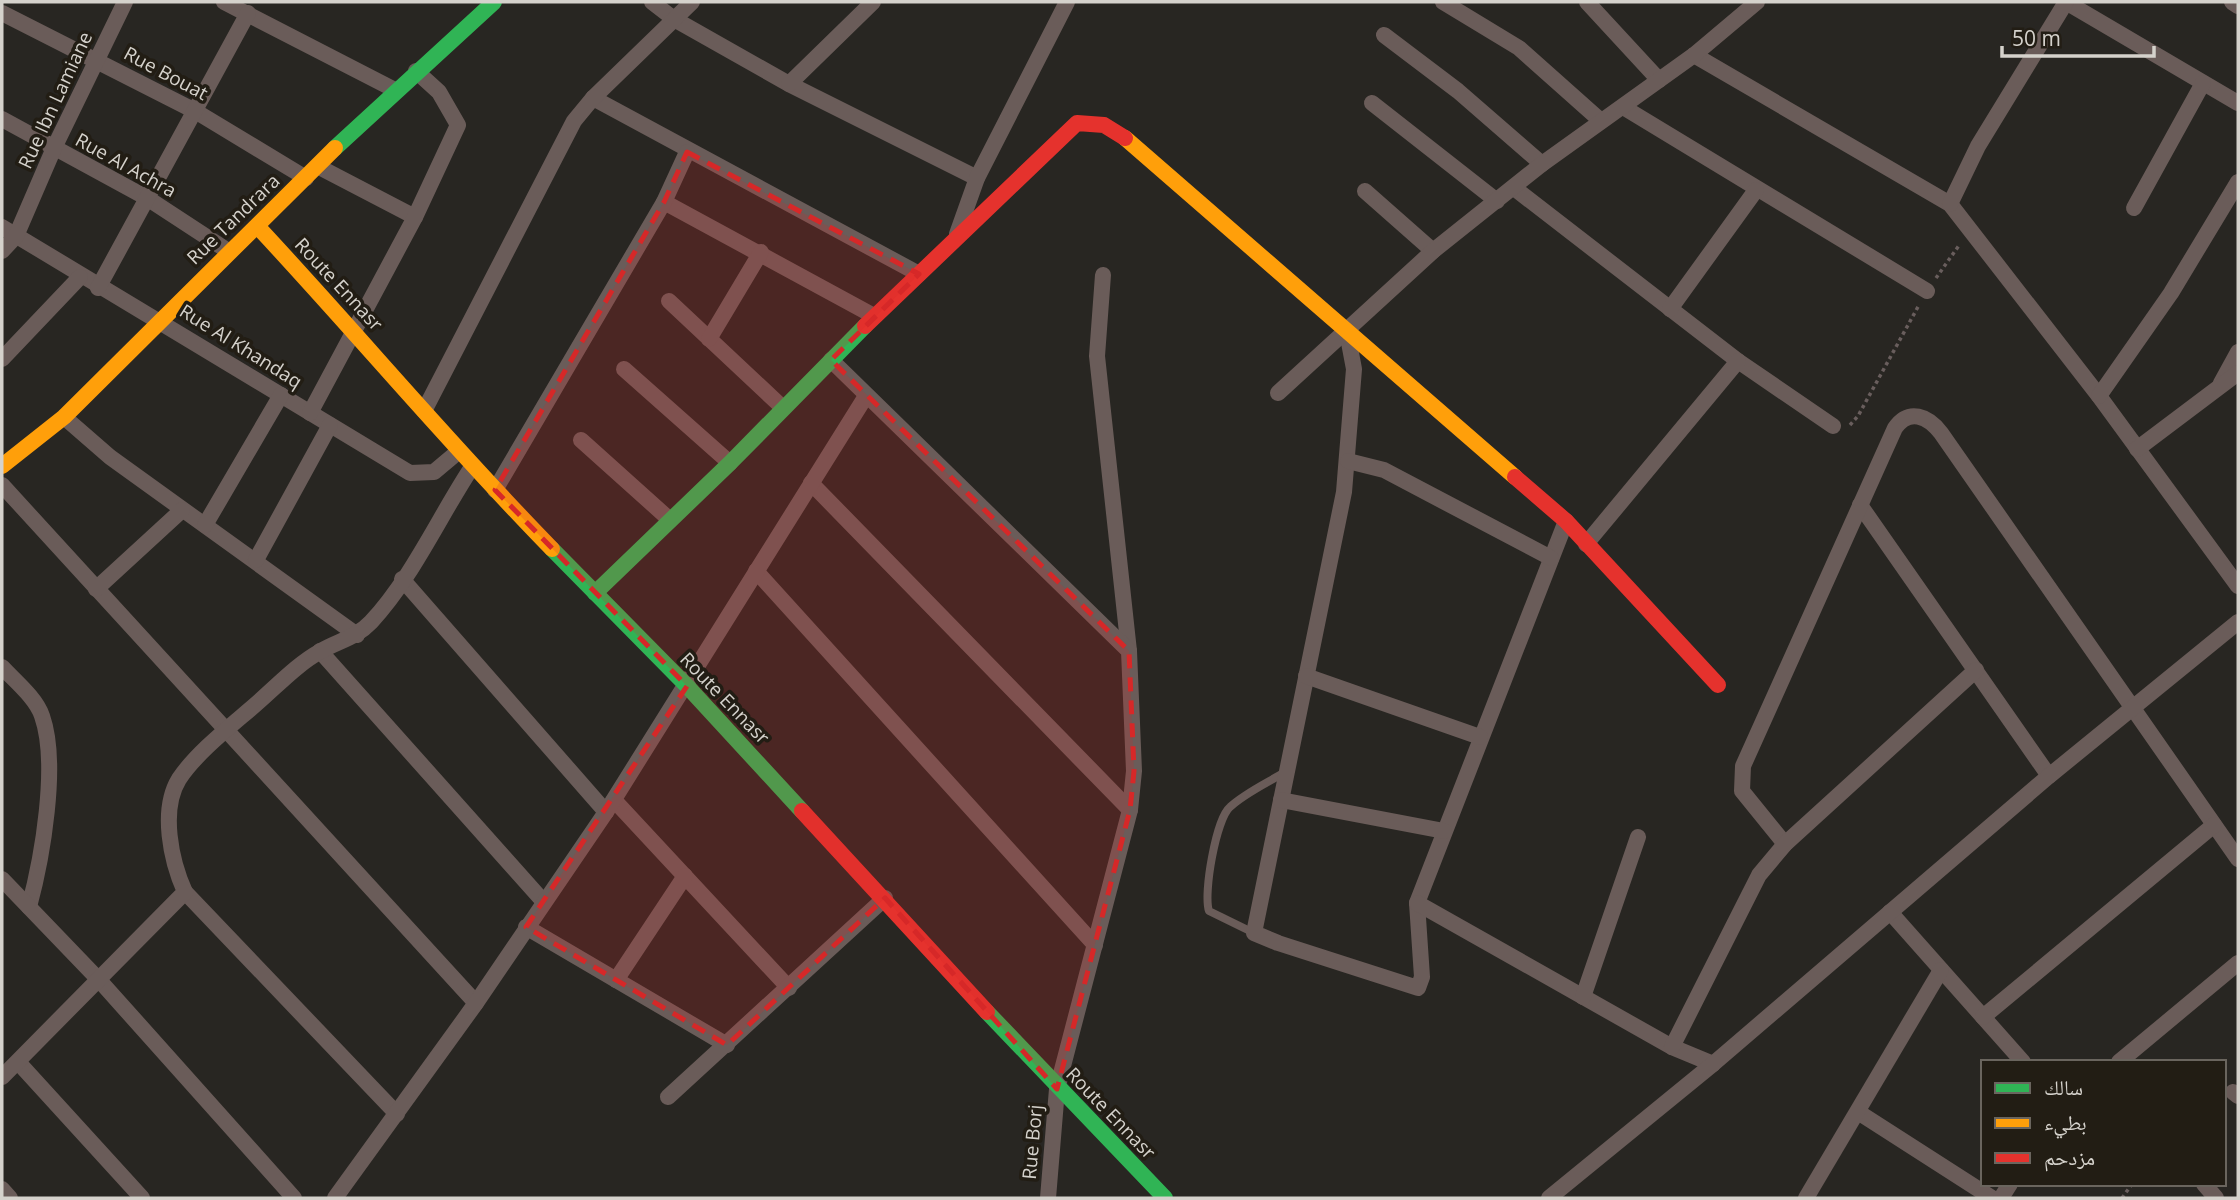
<svg xmlns="http://www.w3.org/2000/svg" width="2240" height="1200" font-family="'Open Sans','Noto Naskh Arabic',sans-serif">
<rect width="100%" height="100%" fill="#282622"/>
<g fill="none" stroke-linecap="round" stroke-linejoin="round">
<g stroke="#695e5d" stroke-width="3.5" stroke-dasharray="3.5 3.5" stroke-linecap="butt">
<polyline points="1936,278 1960,244"/>
<polyline points="1850,425 1858,416 1919,305"/>
<polyline points="2122,1198 2132,1184"/>
</g>
<path stroke="#6a5c59" stroke-width="8" d="M1254 933 1209 911C1203 894 1216 819 1230 807 1245 793 1267 783 1285 772"/>
<g stroke="#6a5c59" stroke-width="16">
<polyline points="224,2 395,90"/>
<polyline points="652,2 674,19 789,84 977,178"/>
<polyline points="1443,2 1519,48 1601,121"/>
<polyline points="1587,2 1659,80"/>
<polyline points="2066,2 2238,103"/>
<polyline points="2232,2 2238,6"/>
<polyline points="2,13 195,111 306,178"/>
<polyline points="1384,35 1458,91 1542,164"/>
<polyline points="1694,55 1950,204 2099,396 2238,586"/>
<polyline points="789,84 873,2"/>
<polyline points="593,98 919,274"/>
<polyline points="1372,103 1497,201"/>
<polyline points="1623,107 1927,291"/>
<polyline points="2,119 147,198 228,251"/>
<polyline points="319,167 415,217"/>
<polyline points="1514,188 1738,361 1833,426"/>
<polyline points="1365,191 1433,251"/>
<polyline points="664,202 874,316"/>
<polyline points="1950,204 1978,146 2066,2"/>
<polyline points="2134,208 2203,83"/>
<polyline points="2,227 410,473 434,472 459,451"/>
<polyline points="957,234 977,178 1067,2"/>
<polyline points="2,251 16,236 54,148 125,2"/>
<polyline points="1103,275 1097,356 1129,651"/>
<polyline points="98,288 248,13"/>
<polyline points="669,301 782,407"/>
<polyline points="1670,309 1756,190"/>
<polyline points="1347,332 1354,369 1344,492 1254,933 1278,943 1418,988 1422,977 1417,903 1566,521"/>
<polyline points="709,339 761,252"/>
<polyline points="2,359 80,277"/>
<polyline points="831,360 1129,651 1134,771 1130,810 1057,1089 1048,1198"/>
<polyline points="624,369 730,463"/>
<polyline points="2221,383 2238,352"/>
<polyline points="1278,393 1433,251 1542,164 1694,55 1757,2"/>
<polyline points="2099,396 2171,293 2238,182"/>
<polyline points="424,411 574,121 593,98 692,2"/>
<polyline points="310,413 415,217 458,125 439,92 416,71"/>
<polyline points="64,417 110,457 357,635"/>
<polyline points="581,440 669,519"/>
<polyline points="2137,449 2238,373"/>
<polyline points="1348,461 1384,470 1551,558"/>
<polyline points="811,483 1130,810"/>
<polyline points="2,485 476,1003"/>
<polyline points="495,490 664,202 687,152"/>
<polyline points="1860,505 2049,776"/>
<polyline points="205,525 281,395"/>
<polyline points="1586,544 1738,361"/>
<polyline points="256,560 330,425"/>
<polyline points="756,571 1095,945"/>
<polyline points="402,579 606,812"/>
<polyline points="96,589 182,510"/>
<polyline points="320,651 543,901"/>
<path d="M2 667C15 681 36 698 42 716 59 764 42 859 29 907"/>
<polyline points="1306,676 1480,737"/>
<polyline points="614,800 789,988"/>
<polyline points="1281,800 1444,831"/>
<path d="M1785 844 1742 791 1743 766 1895 428C1909 408 1928 416 1941 433L2238 859"/>
<polyline points="2,879 100,981 294,1198"/>
<polyline points="185,892 397,1114"/>
<polyline points="1417,903 1672,1047 1713,1064"/>
<polyline points="1890,912 2023,1062"/>
<polyline points="526,927 727,1045"/>
<polyline points="616,980 685,876"/>
<polyline points="1583,997 1638,837"/>
<polyline points="1983,1017 2214,825"/>
<polyline points="1672,1047 1759,875 1785,844 1976,670"/>
<polyline points="18,1062 142,1198"/>
<polyline points="2119,1062 2238,963"/>
<path d="M2 1077 185 892C171 861 160 810 179 779 196 753 232 725 255 705 276 687 297 664 321 651 338 641 356 638 371 622 412 578 439 517 472 467"/>
<polyline points="2233,1092 2238,1096"/>
<polyline points="668,1097 885,898"/>
<polyline points="1858,1112 1992,1198"/>
<polyline points="2204,1184 2216,1198"/>
<polyline points="2,1189 10,1198"/>
<polyline points="335,1198 476,1003 606,812 866,396"/>
<polyline points="1549,1198 1713,1064 2049,776 2238,622"/>
<polyline points="1806,1198 1941,970"/>
<polyline points="2001,1198 2010,1184"/>
</g>
<g stroke="#30b455" stroke-width="16">
<polyline points="335,148 494,2"/>
<polyline points="552,549 687,686 802,811"/>
<polyline points="595,593 730,463 865,326"/>
<polyline points="987,1012 1165,1198"/>
</g>
<g stroke="#ff9f0a" stroke-width="16">
<polyline points="1125,138 1515,477"/>
<path d="M257 226C357 333 450 445 552 549"/>
<polyline points="2,466 64,417 335,148"/>
</g>
<g stroke="#e5322d" stroke-width="16">
<polyline points="865,326 1077,123 1104,125 1125,138"/>
<polyline points="1515,477 1566,521 1718,685"/>
<polyline points="802,811 987,1012"/>
</g>
</g>
<path fill="#d62828" fill-opacity="0.2" stroke="#d62828" stroke-width="5" stroke-dasharray="14 9" stroke-linejoin="round" d="M687 152 919 274 831 360 1129 651 1134 771 1130 810 1057 1089 885 898 727 1045 526 927 687 686 495 490 664 202Z"/>
<g text-anchor="middle" dominant-baseline="central" stroke-width="7" stroke-linejoin="round" paint-order="stroke">
<g font-size="19" fill="#d5d2cc" stroke="#221d14">
<text transform="translate(166 73) rotate(28)">Rue Bouat</text>
<text transform="translate(55 100) rotate(-65)">Rue Ibn Lamiane</text>
<text transform="translate(126 165) rotate(29)">Rue Al Achra</text>
<text transform="translate(233 219) rotate(-44)">Rue Tandrara</text>
<text transform="translate(339 284) rotate(47)">Route Ennasr</text>
<text transform="translate(241 346) rotate(32)">Rue Al Khandaq</text>
<text transform="translate(725 698) rotate(46)">Route Ennasr</text>
<text transform="translate(1111 1113) rotate(46)">Route Ennasr</text>
<text transform="translate(1032 1142) rotate(-85)">Rue Borj</text>
</g>
</g>
<rect width="2240" height="1200" fill="none" stroke="#d5d2cc" stroke-width="7"/>
<rect x="1981" y="1060" width="245" height="126" fill="#221d14" stroke="#6a655e" stroke-width="2"/>
<rect x="1995" y="1083" width="35" height="10" fill="#30b455" stroke="#6a655e" stroke-width="2"/>
<text x="2044" y="1095" font-size="21" fill="#d5d2cc">سالك</text>
<rect x="1995" y="1118" width="35" height="10" fill="#ff9f0a" stroke="#6a655e" stroke-width="2"/>
<text x="2044" y="1130" font-size="21" fill="#d5d2cc">بطيء</text>
<rect x="1995" y="1153" width="35" height="10" fill="#e5322d" stroke="#6a655e" stroke-width="2"/>
<text x="2044" y="1165" font-size="21" fill="#d5d2cc">مزدحم</text>
<path d="M2002 46v10h152v-10" fill="none" stroke="#d5d2cc" stroke-width="3.5"/>
<text x="2012" y="46" font-size="21" fill="#d5d2cc" stroke="#221d14" stroke-width="5" paint-order="stroke">50 m</text>
</svg>
